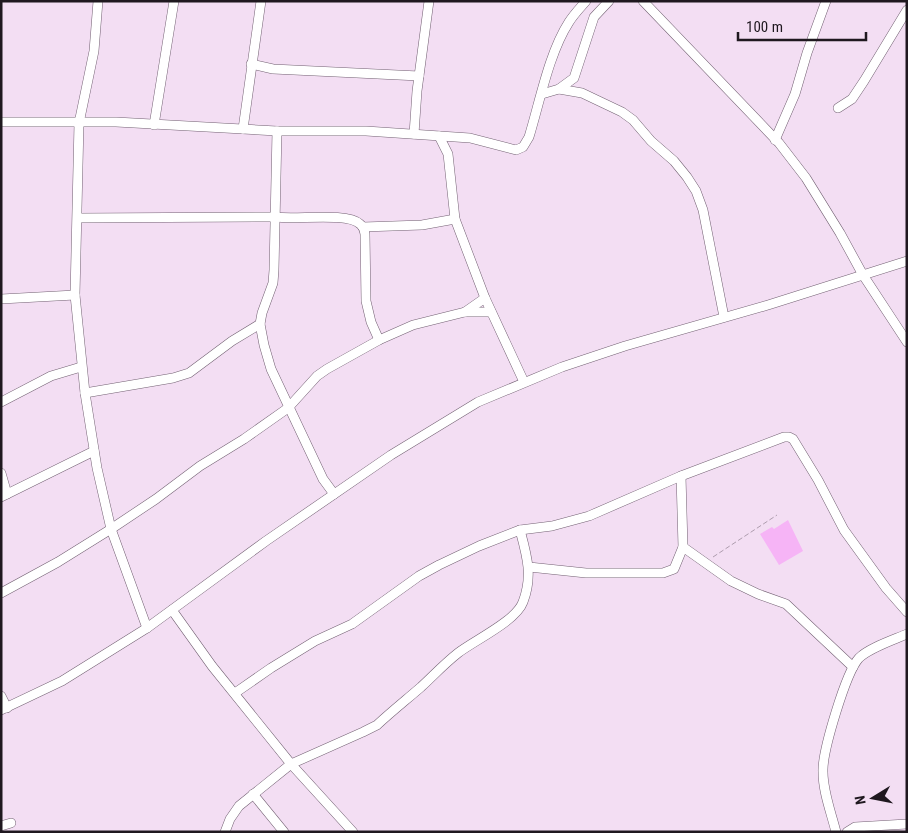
<svg xmlns="http://www.w3.org/2000/svg" width="908" height="833" font-family="'Roboto Condensed',sans-serif">
<rect width="100%" height="100%" fill="#f3def3"/>
<polygon fill="#f6b4f6" points="788,520 803,551 779,565 760,534 772,527 774,529"/>
<g fill="none" stroke-linecap="round" stroke-linejoin="round">
<defs>
<g id="minor">
<polyline points="98,1 94,51 79,123 75,295 85,393 97,468 111,529 147,628"/>
<polyline points="643,1 779,143 806,178 840,233 863,275 907,342"/>
<polyline points="251,64 273,69 419,76"/>
<polyline points="559,89 582,93 622,112 633,120 651,141 674,161 687,177 696,191 703,210 724,317"/>
<polyline points="542,94 559,89 574,78 594,17 609,1"/>
<polyline points="838,108 852,99 864,81 907,10"/>
<path d="M1 122H116L277 131H366L470 138 516 150 523 147 529 137C540 101 549 53 569 22 574 14 580 8 586 1"/>
<polyline points="154,125 174,1"/>
<polyline points="243,129 261,1"/>
<polyline points="277,131 274,270 273,283 262,313 260,324 264,345 271,369 323,479 334,494"/>
<polyline points="414,134 417,91 429,1"/>
<polyline points="439,136 448,154 455,219 485,298 524,382"/>
<polyline points="775,140 795,94 807,53 826,1"/>
<path d="M78 218 276 217C296 220 347 212 360 224 364 227 364 230 365 234L366 301 371 322 379 340"/>
<polyline points="363,227 422,225 455,219"/>
<polyline points="1,299 75,295"/>
<polyline points="465,312 485,298"/>
<polyline points="85,393 173,378 189,373 232,341 260,324"/>
<polyline points="1,402 51,376 81,367"/>
<polyline points="1,473 7,494"/>
<polyline points="1,497 94,451"/>
<polyline points="683,547 731,581 758,594 786,604 853,667"/>
<polyline points="529,567 586,573 663,573 674,569 683,547 681,476"/>
<polyline points="1,593 58,562 111,529 156,499 200,466 244,439 288,408 317,376 327,369 379,340 413,325 465,312 491,312"/>
<polyline points="172,610 212,666 291,764 353,832"/>
<polyline points="235,693 271,668 315,641 352,624 419,576 439,565 479,546 520,530 552,526 589,516 681,476 784,437 789,437 793,439 818,480 844,530 886,588 907,612"/>
<polyline points="1,696 7,708"/>
<polyline points="1,710 62,681 147,628 266,541 391,455 478,402 562,367 625,346 768,305 907,261"/>
<polyline points="253,794 284,832"/>
<polyline points="1,826 11,823"/>
<path d="M225 832 230 819 239 806 291 764 363 732 377 725C391 712 406 700 421 687 433 676 444 664 458 653 475 640 516 621 523 602 533 576 527 556 520 530"/>
<path d="M836 832C831 812 823 792 823 772 822 752 846 672 859 658 869 648 893 640 907 634"/>
<polyline points="847,832 855,827 907,824"/>
</g>
</defs>
<use href="#minor" stroke="#736173" stroke-width="10"/>
<polyline stroke="#ae9dae" stroke-width="1" stroke-dasharray="5 2.5" stroke-linecap="butt" points="713,557 777,515"/>
<use href="#minor" stroke="#fff" stroke-width="9"/>
</g>
<rect width="908" height="833" fill="none" stroke="#1f181f" stroke-width="5"/>
<g transform="translate(873 798) rotate(260)" stroke="#f3def3" stroke-width="4" paint-order="stroke">
<path d="M0-4L9 19L0 12L-9 19Z" fill="#1f181f"/>
<text y="-8" font-size="14" font-weight="bold" text-anchor="middle" fill="#1f181f">N</text>
</g>
<path d="M738 32v8h128v-8" fill="none" stroke="#1f181f" stroke-width="2.5"/>
<text x="746" y="32" font-size="15" fill="#1f181f" stroke="#f3def3" stroke-width="4" paint-order="stroke">100 m</text>
</svg>
